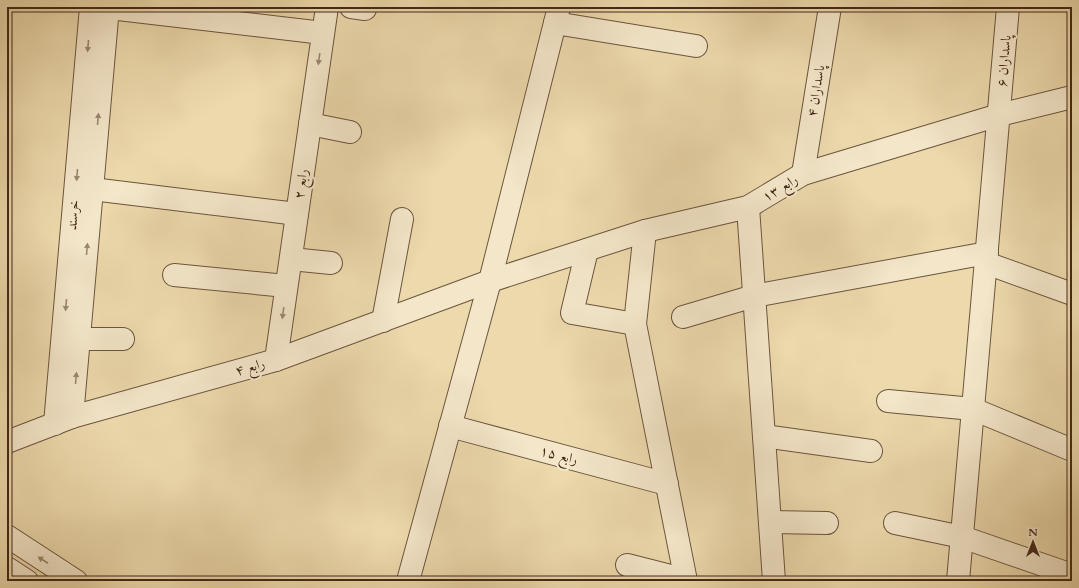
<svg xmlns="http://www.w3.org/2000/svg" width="1079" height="588" font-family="Cardo,Amiri,serif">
<rect width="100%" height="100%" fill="#ecd9ac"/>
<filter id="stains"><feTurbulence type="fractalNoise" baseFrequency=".005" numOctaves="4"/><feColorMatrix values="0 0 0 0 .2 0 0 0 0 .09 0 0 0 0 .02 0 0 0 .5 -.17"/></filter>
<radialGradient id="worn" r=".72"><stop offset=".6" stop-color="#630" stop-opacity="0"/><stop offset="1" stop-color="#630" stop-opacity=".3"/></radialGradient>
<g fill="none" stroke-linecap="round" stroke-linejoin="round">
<defs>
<g id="minor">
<polyline points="101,7 323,33"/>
<polyline points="351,7 365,9"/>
<polyline points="555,23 696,46"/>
<polyline points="310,124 350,132"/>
<polyline points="803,174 830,7"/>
<polyline points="92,189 297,214"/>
<polyline points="748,207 774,581"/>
<polyline points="645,231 635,324 686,581"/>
<polyline points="587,250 572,313 635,324"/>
<polyline points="291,259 331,263"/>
<polyline points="986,263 1072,294"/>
<polyline points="174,275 286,286"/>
<polyline points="683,317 754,296 987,253"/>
<polyline points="383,321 402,219"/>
<polyline points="79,339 123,339"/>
<polyline points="276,360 327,7"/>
<polyline points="888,401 973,409 1072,450"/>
<polyline points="72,417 108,7"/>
<polyline points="55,424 91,7"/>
<polyline points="450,426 667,484"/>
<polyline points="764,436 871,451"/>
<polyline points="7,442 72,417 276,360 490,281 645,231 748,207 803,174 999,115 1072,97"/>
<polyline points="770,522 827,523"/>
<polyline points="895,523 962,537 1072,575"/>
<polyline points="7,536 76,581"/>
<polyline points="627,565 686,580"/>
<polyline points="7,568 27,581"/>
<polyline points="408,581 490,281 559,7"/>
<polyline points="958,581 1008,7"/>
</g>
</defs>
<use href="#minor" stroke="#6d543e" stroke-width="24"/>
<use href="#minor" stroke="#f3e6c9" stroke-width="22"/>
</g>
<defs><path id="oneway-solid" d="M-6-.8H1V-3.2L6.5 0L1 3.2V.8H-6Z"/></defs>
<g fill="#9b8771">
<use href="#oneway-solid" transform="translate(88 46) rotate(95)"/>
<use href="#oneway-solid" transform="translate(319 59) rotate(98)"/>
<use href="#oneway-solid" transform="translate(98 119) rotate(-85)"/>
<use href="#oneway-solid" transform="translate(77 175) rotate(95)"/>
<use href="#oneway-solid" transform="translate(87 249) rotate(-85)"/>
<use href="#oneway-solid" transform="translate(66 305) rotate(95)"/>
<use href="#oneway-solid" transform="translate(283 313) rotate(98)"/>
<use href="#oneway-solid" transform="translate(76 378) rotate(-85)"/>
<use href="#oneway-solid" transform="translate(43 560) rotate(-147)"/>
</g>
<g text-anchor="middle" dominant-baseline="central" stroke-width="4" stroke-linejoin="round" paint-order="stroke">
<g font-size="14" fill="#432819" stroke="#f3e6c9">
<text transform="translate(1004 61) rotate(-85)">پاسداران ۶</text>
<text transform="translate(816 91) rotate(-81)">پاسداران ۴</text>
<text transform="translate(301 184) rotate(-82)">رابع ۲</text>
<text transform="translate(780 188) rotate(-31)">رابع ۱۳</text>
<text transform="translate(73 215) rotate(-85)">خرسند</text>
<text transform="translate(250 367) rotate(-16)">رابع ۴</text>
<text transform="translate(559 455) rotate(15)">رابع ۱۵</text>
</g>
</g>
<rect width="1079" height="588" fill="none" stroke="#ecd9ac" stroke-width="24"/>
<rect x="8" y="8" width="1063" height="572" fill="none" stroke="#432819" stroke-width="2"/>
<rect x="12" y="12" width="1055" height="564" fill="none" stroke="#432819"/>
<g transform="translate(1033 542)" stroke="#f3e6c9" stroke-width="3" paint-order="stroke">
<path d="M0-3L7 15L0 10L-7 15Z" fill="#432819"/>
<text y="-6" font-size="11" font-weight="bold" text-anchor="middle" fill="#432819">N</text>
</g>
<rect width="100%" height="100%" filter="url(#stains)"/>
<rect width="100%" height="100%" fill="url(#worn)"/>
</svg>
